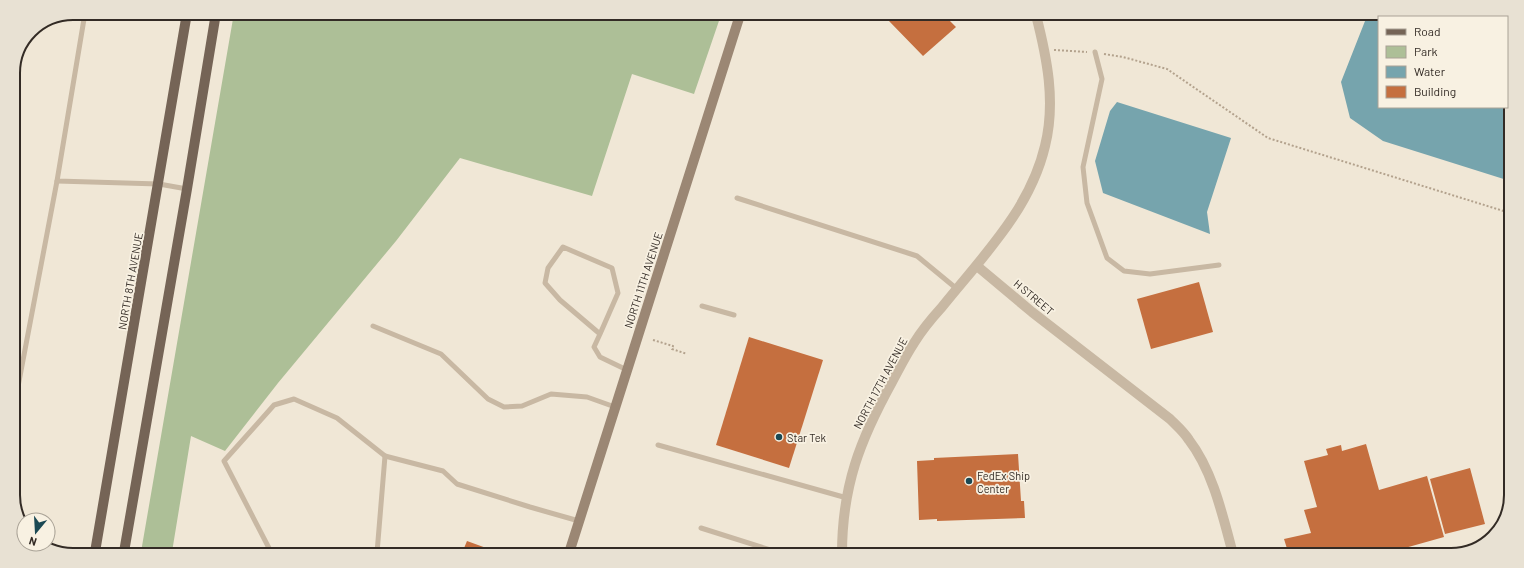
<svg xmlns="http://www.w3.org/2000/svg" width="1524" height="568" font-family="Barlow,sans-serif">
<rect width="100%" height="100%" fill="#f0e7d6"/>
<polygon fill="#adbf97" points="234,13 721,15 694,94 632,74 592,196 460,158 396,241 278,383 225,451 191,436 172,552 141,552"/>
<g fill="#76a4ad">
<polygon points="1367,16 1472,17 1379,17 1379,107 1507,107 1507,58 1511,69 1510,181 1383,141 1350,118 1341,82"/>
<polygon points="1117,102 1231,138 1207,212 1210,234 1103,193 1095,161 1110,111"/>
</g>
<g fill="#c56f3f">
<polygon points="870,15 944,15 956,27 923,56 889,21"/>
<polygon points="1199,282 1213,332 1151,349 1137,299"/>
<polygon points="749,337 823,360 789,468 716,445"/>
<polygon points="1366,444 1379,490 1427,476 1444,537 1380,555 1289,555 1284,539 1311,533 1304,510 1317,507 1304,461 1328,455 1326,449 1341,445 1342,451"/>
<polygon points="1018,454 1021,501 1024,501 1025,518 937,521 937,519 919,520 917,461 934,460 934,458"/>
<polygon points="1470,468 1485,524 1445,534 1430,479"/>
<polygon points="467,541 500,553 462,553"/>
</g>
<g fill="none" stroke-linecap="round" stroke-linejoin="round">
<g stroke="#b3a28d" stroke-width="2" stroke-dasharray="2 2" stroke-linecap="butt">
<polyline points="1054,50 1087,52"/>
<polyline points="1104,54 1123,57 1167,69 1268,138 1510,213"/>
<polyline points="653,340 673,346 672,349 687,354"/>
</g>
<g stroke="#c8b8a3" stroke-width="5">
<polyline points="85,13 57,181 159,184 187,189"/>
<polyline points="1095,52 1102,79 1083,167 1087,203 1107,258 1124,271 1150,274 1219,265"/>
<polyline points="737,198 917,256 957,289"/>
<polyline points="702,306 734,315"/>
<polyline points="373,326 441,354 488,399 504,407 522,406 551,394 587,397 615,407"/>
<polyline points="600,334 618,293 612,268 563,247 548,268 545,283 560,300 600,334 594,347 600,357 627,370"/>
<polyline points="13,413 57,181"/>
<polyline points="658,445 847,498"/>
<polyline points="701,528 780,553"/>
<polyline points="271,552 224,461 274,405 294,399 337,418 385,456"/>
<polyline points="377,553 385,456 443,471 457,484 530,507 579,521"/>
</g>
<path stroke="#c8b8a3" stroke-width="10" d="M977 266 1032 312 1170 419C1177 426 1184 432 1189 440 1213 471 1223 517 1233 554"/>
<path stroke="#c8b8a3" stroke-width="10" d="M842 554C842 486 860 440 892 382 899 369 906 355 914 343 922 330 932 318 942 307 982 257 1030 210 1045 146 1056 102 1047 58 1036 15"/>
<polyline stroke="#9b8774" stroke-width="10" points="569,553 740,15"/>
<g stroke="#756456" stroke-width="10">
<polyline points="95,552 187,13"/>
<polyline points="124,552 187,189 216,13"/>
</g>
</g>
<g fill="#1b4954" stroke="#f8f1e2" stroke-width="1.5">
<circle cx="779" cy="437" r="4"/>
<circle cx="969" cy="481" r="4"/>
</g>
<g text-anchor="middle" dominant-baseline="central" stroke-width="3.5" stroke-linejoin="round" paint-order="stroke">
<g font-size="11" fill="#332b25" stroke="#f8f1e2">
<text transform="translate(643 280) rotate(-72)">NORTH 11TH AVENUE</text>
<text transform="translate(130 281) rotate(-80)">NORTH 8TH AVENUE</text>
<text transform="translate(1034 297) rotate(40)">H STREET</text>
<text transform="translate(880 383) rotate(-62)">NORTH 17TH AVENUE</text>
</g>
<g font-size="11" fill="#332b25" stroke="#f8f1e2" text-anchor="start">
<text x="787" y="437">Star Tek</text>
<text x="977" y="475">FedEx Ship<tspan x="977" dy="13">Center</tspan></text>
</g>
</g>
<path d="M0 0H1524V568H0ZM73 20H1451A53 53 0 0 1 1504 73V495A53 53 0 0 1 1451 548H73A53 53 0 0 1 20 495V73A53 53 0 0 1 73 20Z" fill="#e8e1d3" fill-rule="evenodd"/>
<path fill="none" stroke="#332b25" stroke-width="2" d="M73 20H1451A53 53 0 0 1 1504 73V495A53 53 0 0 1 1451 548H73A53 53 0 0 1 20 495V73A53 53 0 0 1 73 20Z"/>
<rect x="1378" y="16" width="130" height="92" fill="#f8f1e2" stroke="#a9a296"/>
<rect x="1386" y="29" width="20" height="6" fill="#756456" stroke="#a9a296"/>
<text x="1414" y="36" font-size="12" fill="#332b25">Road</text>
<rect x="1386" y="46" width="20" height="12" fill="#adbf97" stroke="#a9a296"/>
<text x="1414" y="56" font-size="12" fill="#332b25">Park</text>
<rect x="1386" y="66" width="20" height="12" fill="#76a4ad" stroke="#a9a296"/>
<text x="1414" y="76" font-size="12" fill="#332b25">Water</text>
<rect x="1386" y="86" width="20" height="12" fill="#c56f3f" stroke="#a9a296"/>
<text x="1414" y="96" font-size="12" fill="#332b25">Building</text>
<g transform="translate(36 532) rotate(198)"><circle r="19" fill="#f8f1e2" stroke="#a9a296"/>
<path d="M0-3L7 15L0 10L-7 15Z" fill="#1b4954"/>
<text y="-6" font-size="11" font-weight="bold" text-anchor="middle" fill="#332b25">N</text>
</g>
</svg>
